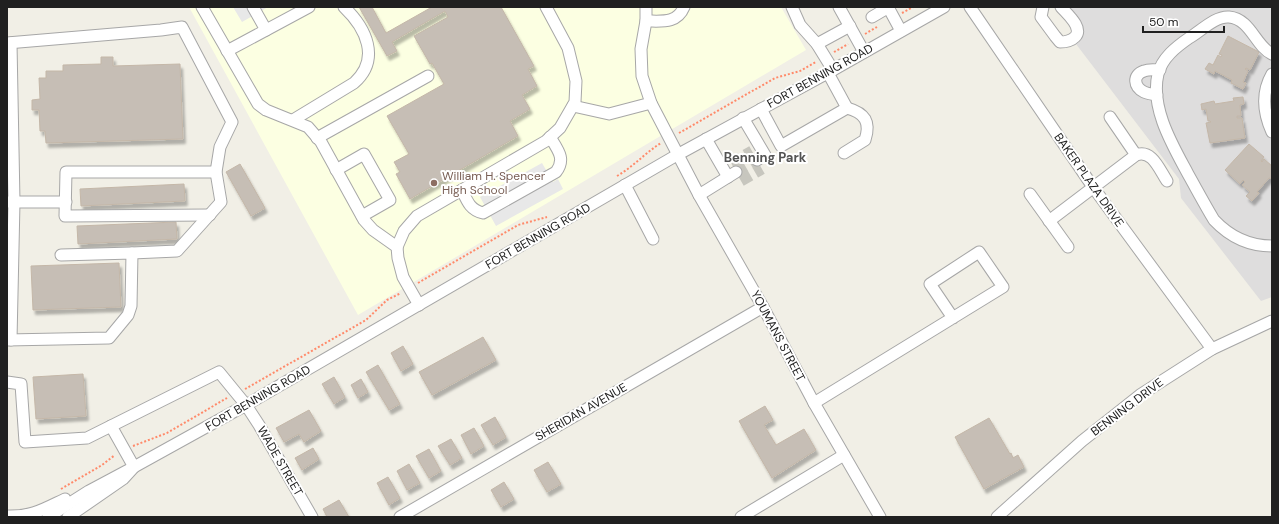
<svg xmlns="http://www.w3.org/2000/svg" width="1279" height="524" font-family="'DM Sans',sans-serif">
<defs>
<filter id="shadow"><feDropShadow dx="2.5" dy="4.5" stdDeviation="1" flood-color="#0004"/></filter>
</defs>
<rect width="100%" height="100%" fill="#f1efe6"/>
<polygon fill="#dedddd" points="1067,7 1272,7 1272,297 1261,301 1181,198 1179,179 1076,44 1082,25"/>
<polygon fill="#fcffe2" points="189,7 781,7 806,50 358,315"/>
<g fill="#e8e8e8">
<polygon points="233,7 268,7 242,22"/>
<polygon points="542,163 553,182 558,179 563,189 496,226 480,197"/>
</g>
<g fill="#c6beb5" stroke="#c4b7a8" filter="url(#shadow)">
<polygon points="359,7 372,7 386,33 432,7 501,7 534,66 528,69 537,86 522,95 530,109 510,121 518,136 410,199 396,174 400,172 394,162 409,154 387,116 444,84 432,63 430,64 414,36 448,17 445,11 392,42 397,51 387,56"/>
<polygon points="1228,36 1259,52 1250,70 1246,68 1245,69 1248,71 1243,82 1246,83 1243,89 1231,83 1232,80 1215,71 1214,74 1205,69 1209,63 1213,65 1218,55 1221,57 1222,55 1219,54"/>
<polygon points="101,57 113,57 113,66 180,64 183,139 46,143 45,131 40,131 39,110 32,110 32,100 40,99 39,78 46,78 46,71 63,71 63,65 101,64"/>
<polygon points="1243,97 1244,104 1240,105 1241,116 1237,116 1237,118 1242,118 1245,138 1210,143 1206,123 1211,122 1210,121 1208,121 1206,109 1202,110 1201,104 1214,101 1215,104 1234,101 1233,98"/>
<polygon points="1249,144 1264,157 1261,161 1262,162 1264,159 1272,166 1272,179 1269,178 1257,192 1259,193 1252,201 1246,196 1250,192 1242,185 1245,182 1243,180 1240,184 1225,170"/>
<polygon points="240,164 265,208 251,216 226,172"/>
<polygon points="184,184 185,201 81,206 80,189"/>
<polygon points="176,222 177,239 78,244 77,226"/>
<polygon points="119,263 121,307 33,310 31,266"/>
<polygon points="483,337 496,360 432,395 419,372"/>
<polygon points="403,346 413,364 401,371 391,353"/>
<polygon points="378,365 400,404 389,410 366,372"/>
<polygon points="83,374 86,416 36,419 33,377"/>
<polygon points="334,377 345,397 334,404 322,384"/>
<polygon points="361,379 368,392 358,398 351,385"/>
<polygon points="765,406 773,420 764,425 776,445 804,429 816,450 772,478 739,421"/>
<polygon points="309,410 321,431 304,442 299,434 284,442 276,428"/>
<polygon points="495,417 506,437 493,445 481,425"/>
<polygon points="989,418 1010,454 1011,453 1013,458 1018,455 1024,467 984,489 955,437"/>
<polygon points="474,428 484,446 471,454 461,435"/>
<polygon points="451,439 462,458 450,465 438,446"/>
<polygon points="313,448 319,459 302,470 295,458"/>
<polygon points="429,449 441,471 429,478 416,456"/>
<polygon points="548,462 561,484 547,492 534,470"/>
<polygon points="409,464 420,483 407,490 397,471"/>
<polygon points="388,477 400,498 389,505 377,483"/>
<polygon points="504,482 514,499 501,507 491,490"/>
<polygon points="339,500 349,517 327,517 323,509"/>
</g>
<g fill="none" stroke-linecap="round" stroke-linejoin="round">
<g stroke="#c7c6be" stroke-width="11" stroke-dasharray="11 5.5" stroke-linecap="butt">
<polyline points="731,163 752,151"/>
<polyline points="736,172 757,160"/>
<polyline points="741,181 762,169"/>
</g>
<defs>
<g id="minor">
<polyline points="202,7 258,104 266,110 308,127 321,142 364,220 373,230 397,247 398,258 403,277 419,305"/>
<polyline points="253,7 266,30"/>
<polyline points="646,7 646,21 641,49 642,76 651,103 699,195 763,307 814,403 880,517"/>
<polyline points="792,7 800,25 817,44 833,70"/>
<polyline points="839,7 864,52"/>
<polyline points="888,7 901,31"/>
<polyline points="970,7 1093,187 1212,349"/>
<path d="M1043 7 1041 17 1055 36 1060 42C1066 42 1071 41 1075 37 1084 28 1067 14 1061 7"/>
<polyline points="872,17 889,7"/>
<path d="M646 21C661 21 677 24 684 7"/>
<polyline points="7,43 161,30 182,27 232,122 220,147 216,172 221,202 177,251 132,253"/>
<polyline points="817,44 850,26"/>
<polyline points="227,51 309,7"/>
<path d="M1272 54C1255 46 1251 19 1229 17 1215 16 1201 31 1189 38 1176 47 1162 58 1158 74 1150 108 1173 146 1188 174 1197 190 1205 205 1214 220 1230 237 1248 246 1272 246"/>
<path d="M1272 74C1261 93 1263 112 1272 132"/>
<path d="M1157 95C1153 94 1148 94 1144 92 1134 87 1132 75 1144 71 1149 69 1154 70 1160 70"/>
<polyline points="573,106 609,114 651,103"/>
<polyline points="761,109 781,146 847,108 828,73"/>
<polyline points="1110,117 1136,155"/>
<polyline points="743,118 765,155 757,160"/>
<path d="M293 120 354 83C381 59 366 28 344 7"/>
<polyline points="317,138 428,76"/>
<polyline points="706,139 728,177"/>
<path d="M844 153 865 140C871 122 865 113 847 108"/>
<polyline points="336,170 364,154 390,200 362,216"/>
<polyline points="625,185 653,239"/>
<path d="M462 190C467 201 470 210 483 213L556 172C566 159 558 150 550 137"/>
<polyline points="1030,194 1068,247"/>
<polyline points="699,195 736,172"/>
<polyline points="8,202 66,202"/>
<polyline points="210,215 65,216 66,172 216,172"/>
<path d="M1049 221 1136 155C1152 149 1159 169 1167 181"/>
<polyline points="397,247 404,231 417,216 546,141 560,128 575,102 576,81 568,48 546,7"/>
<polyline points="7,340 109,338 128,315 131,306 132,253 61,255"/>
<polyline points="11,340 14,202 11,43"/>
<polyline points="7,382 21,384 25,442 87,438 219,372 246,405 259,425 312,517"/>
<polyline points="814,403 1003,287 979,252 930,284 953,318"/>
<path d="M7 516C32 517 44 509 65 499"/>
<polyline points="48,517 89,491 134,467 246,405 677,155 833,70 944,7"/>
<polyline points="68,517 123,479 134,467 111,426"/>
<polyline points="400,517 763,307"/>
<polyline points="741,517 844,455"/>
<polyline points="997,517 1082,441 1140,395 1212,349 1272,321"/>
</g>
</defs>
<use href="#minor" stroke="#a7a7a7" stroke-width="13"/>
<g stroke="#ff8a6a" stroke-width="2" stroke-dasharray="2 2" stroke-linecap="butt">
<polyline points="902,13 913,7"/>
<polyline points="865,34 877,27"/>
<polyline points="834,52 848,44"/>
<polyline points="679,133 775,78 800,71 816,62"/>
<path d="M617 176C633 167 645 153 661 143"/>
<polyline points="418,283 518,225 547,217"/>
<polyline points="245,389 366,320 387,300 401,293"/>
<polyline points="133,446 167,433 227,398"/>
<polyline points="61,489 102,465 115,455"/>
</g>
<use href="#minor" stroke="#fff" stroke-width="11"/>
</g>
<circle fill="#8d6e63" stroke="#fff" stroke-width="1.5" cx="434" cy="183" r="4"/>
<g text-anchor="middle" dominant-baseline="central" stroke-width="4" stroke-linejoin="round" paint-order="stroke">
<g font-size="12" fill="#202020" stroke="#fff">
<text transform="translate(820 76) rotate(-29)">FORT BENNING ROAD</text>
<text transform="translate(1089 180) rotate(55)">BAKER PLAZA DRIVE</text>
<text transform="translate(538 236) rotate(-30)">FORT BENNING ROAD</text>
<text transform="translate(778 336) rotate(62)">YOUMANS STREET</text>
<text transform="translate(258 398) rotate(-30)">FORT BENNING ROAD</text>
<text transform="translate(1127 407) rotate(-37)">BENNING DRIVE</text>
<text transform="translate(581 412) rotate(-30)">SHERIDAN AVENUE</text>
<text transform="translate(280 461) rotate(60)">WADE STREET</text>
</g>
<g font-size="12" fill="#785e54" stroke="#fff" text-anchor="start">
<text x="442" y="176">William H. Spencer<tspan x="442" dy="14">High School</tspan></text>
</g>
<g font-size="13" font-weight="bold" fill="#535353" stroke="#fff">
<text x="765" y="157">Benning Park</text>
</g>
</g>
<rect width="1279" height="524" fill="none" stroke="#202020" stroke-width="16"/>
<path d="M1143 26v6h81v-6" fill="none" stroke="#202020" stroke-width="2"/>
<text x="1149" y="26" font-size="12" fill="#202020" stroke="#ffffff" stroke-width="3" paint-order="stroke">50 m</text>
</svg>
